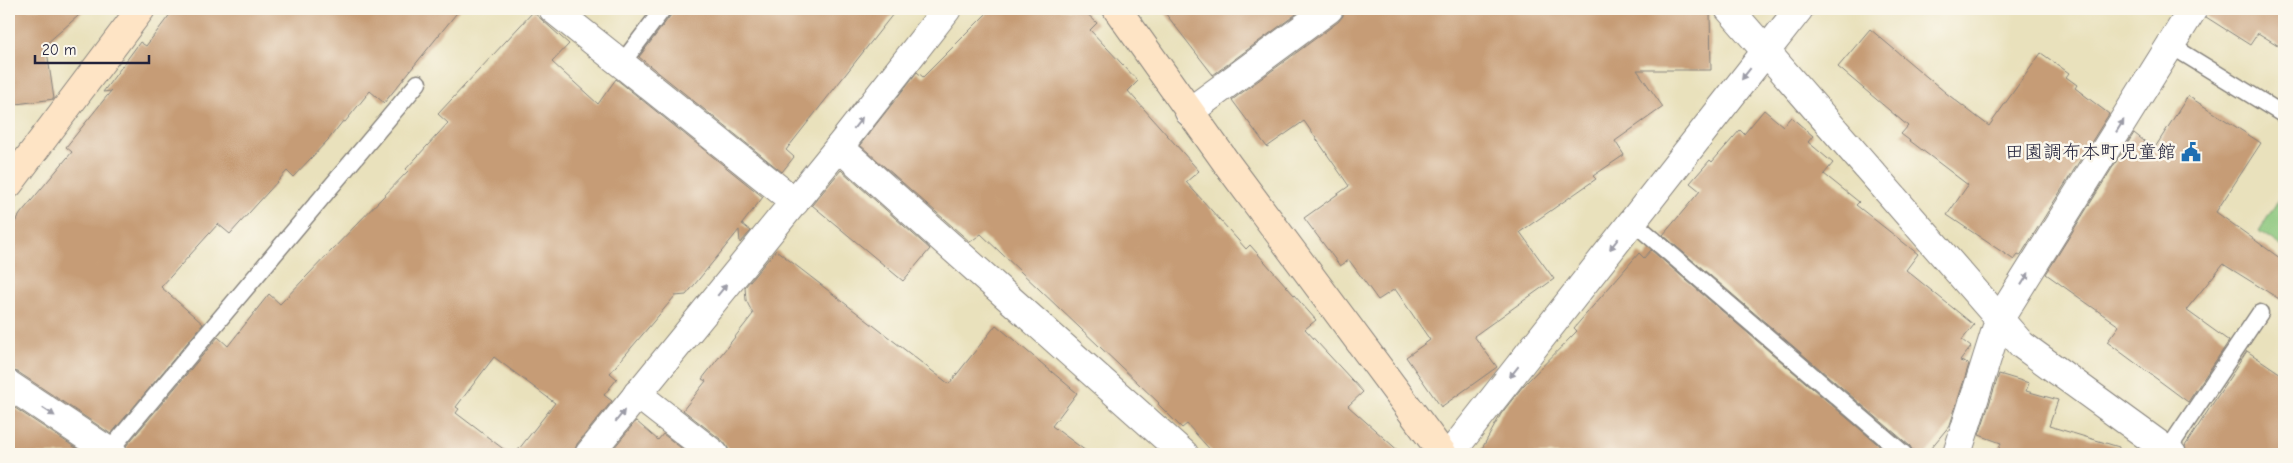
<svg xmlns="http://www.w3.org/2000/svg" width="2293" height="463" font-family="'Comic Neue','Klee One',sans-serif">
<rect width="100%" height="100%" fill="#fbf7ec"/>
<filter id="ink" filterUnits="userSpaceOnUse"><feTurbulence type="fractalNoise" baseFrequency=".02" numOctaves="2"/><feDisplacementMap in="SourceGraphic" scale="10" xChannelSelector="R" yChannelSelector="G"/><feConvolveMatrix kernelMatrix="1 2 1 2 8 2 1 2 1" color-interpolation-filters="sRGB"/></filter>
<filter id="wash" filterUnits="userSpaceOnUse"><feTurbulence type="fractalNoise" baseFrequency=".0096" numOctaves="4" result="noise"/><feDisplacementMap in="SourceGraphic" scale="20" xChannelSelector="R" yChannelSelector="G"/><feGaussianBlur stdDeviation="1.12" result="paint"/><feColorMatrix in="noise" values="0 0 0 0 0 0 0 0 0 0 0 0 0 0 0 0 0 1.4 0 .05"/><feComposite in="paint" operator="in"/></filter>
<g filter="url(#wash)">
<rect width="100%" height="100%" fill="#e9e1bc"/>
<polygon fill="#8ac67c" stroke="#56745c" points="2284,191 2284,248 2259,231"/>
<g id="blocks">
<g fill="#c69c76">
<polygon points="9,9 86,9 46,44 54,99 9,105"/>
<polygon points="174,9 460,9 384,103 370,91 345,122 343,121 328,140 293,177 287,171 230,234 218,224 161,287 203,324 111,434 18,372 9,370 9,231 21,213 72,152 66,147 111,91 103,92 140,42 146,46"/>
<polygon points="673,9 897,9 786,150 794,157 782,172 639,57 671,15"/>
<polygon points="991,9 1082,9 1097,23 1090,30 1138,81 1128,91 1199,171 1186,182 1246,249 1250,245 1316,320 1305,329 1363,392 1348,406 1402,454 1214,454 1187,424 1182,428 1158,404 1159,403 981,234 970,242 860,145 917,72 923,77"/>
<polygon points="1162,9 1303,9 1213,75"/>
<polygon points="1344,9 1632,9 1627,13 1710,11 1711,70 1637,70 1663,107 1615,141 1624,155 1593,176 1596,179 1520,232 1554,279 1474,336 1497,367 1441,407 1406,357 1430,340 1395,289 1378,300 1349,260 1340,266 1304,218 1349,186 1304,121 1267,147 1232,100 1338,22 1343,16"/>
<polygon points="2208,9 2284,9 2284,49 2258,33 2250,45 2206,17"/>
<polygon points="533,12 569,44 552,62 598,104 616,79 763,197 742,224 751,231 740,243 739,230 686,295 675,296 610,373 617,379 604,395 612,401 577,444 574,454 515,454 555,403 494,357 456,407 459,409 456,413 510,454 129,454 126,446 218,337 228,346 269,294 280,304 408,171 406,169 448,123 438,114"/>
<polygon points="1870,29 1946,93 1989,126 2041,53 2069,73 2066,77 2077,85 2075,88 2109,114 2020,256 2018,255 2014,260 1947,215 1968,185 1901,134 1908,126 1838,67"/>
<polygon points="2188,96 2261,143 2216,212 2284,261 2284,302 2223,264 2186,310 2229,341 2188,402 2107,342 2119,326 2046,274 2134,133 2154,149"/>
<polygon points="1764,110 1783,126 1791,117 1813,136 1808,142 1833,163 1824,174 1859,202 1856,205 1918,254 1906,270 1974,325 1962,340 1971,347 1960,361 1969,364 1950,425 1926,454 1914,454 1910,446 1663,235 1700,191 1690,183 1710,160 1712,162 1740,130 1744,134"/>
<polygon points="841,170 930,249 903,281 812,205"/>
<polygon points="776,250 949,384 996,325 1077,393 1052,426 1090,454 729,454 728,448 724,442 683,410 706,381 702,379 753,314 746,300 745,287"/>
<polygon points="1651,250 1889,454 1479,454 1501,414 1523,386 1577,331 1574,328 1639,253 1644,258"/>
<polygon points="2247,351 2284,376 2284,454 2187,454 2185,446"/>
<polygon points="1999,374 2029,383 2026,391 2058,400 2049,426 2119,447 2118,454 1997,454 2001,443 1979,435"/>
<polygon points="9,404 85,454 9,454"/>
<polygon points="636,421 658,440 663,434 689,454 609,454"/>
</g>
</g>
</g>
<g filter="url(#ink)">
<use href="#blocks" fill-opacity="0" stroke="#86827c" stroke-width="1"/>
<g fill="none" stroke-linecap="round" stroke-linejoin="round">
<defs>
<g id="lane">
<polyline points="2170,45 2284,115"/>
<polyline points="622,63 663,9"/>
<polyline points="1632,221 1904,454"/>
<polyline points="109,451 418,83"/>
<polyline points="2165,454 2260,313"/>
</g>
<g id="street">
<polyline points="553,9 795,202"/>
<polyline points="1729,9 2022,345 2172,454"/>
<polyline points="1189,112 1329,9"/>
<polyline points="839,147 1184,454"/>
<polyline points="9,385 113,454"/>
<polyline points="637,394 714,454"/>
<polyline points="589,454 839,147 947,9"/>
<polyline points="1450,454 1799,9"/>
<polyline points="1957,454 1999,320 2193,9"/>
</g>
<g id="secondary">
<polyline points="1117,9 1228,165 1443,454"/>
<polyline points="9,184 141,9"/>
</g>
</defs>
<use href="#lane" stroke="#86827c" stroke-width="19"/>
<use href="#street" stroke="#86827c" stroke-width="30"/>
<use href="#secondary" stroke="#86827c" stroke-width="30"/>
<use href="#lane" stroke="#fff" stroke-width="16"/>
<use href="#street" stroke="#fff" stroke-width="28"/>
<use href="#secondary" stroke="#fee4c5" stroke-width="28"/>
</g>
<defs><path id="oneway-solid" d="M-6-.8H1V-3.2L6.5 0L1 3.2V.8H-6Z" transform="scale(1.25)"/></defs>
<g fill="#9c9ca7">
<use href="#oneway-solid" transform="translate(1746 74) rotate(128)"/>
<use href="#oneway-solid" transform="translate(858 123) rotate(-52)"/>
<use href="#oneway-solid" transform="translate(2120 126) rotate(-58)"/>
<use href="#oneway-solid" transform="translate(1614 244) rotate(128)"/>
<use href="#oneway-solid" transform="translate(2025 279) rotate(-58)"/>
<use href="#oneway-solid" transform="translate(722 290) rotate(-51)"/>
<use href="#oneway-solid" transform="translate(1514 372) rotate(128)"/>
<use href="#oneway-solid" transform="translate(49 412) rotate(34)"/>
<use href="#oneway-solid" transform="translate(620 416) rotate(-52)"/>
</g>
</g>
<defs>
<symbol id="civic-bare" viewBox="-9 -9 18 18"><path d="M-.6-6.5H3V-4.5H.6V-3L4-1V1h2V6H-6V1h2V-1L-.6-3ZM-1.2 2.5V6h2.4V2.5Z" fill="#1f6fb2" stroke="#fbf7ec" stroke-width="2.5" paint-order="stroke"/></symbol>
</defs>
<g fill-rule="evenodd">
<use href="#civic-bare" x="2177" y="138" width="28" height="28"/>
</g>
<g text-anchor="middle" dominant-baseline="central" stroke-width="5" stroke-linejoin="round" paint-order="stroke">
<g font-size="19" fill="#22223b" stroke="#fbf7ec" text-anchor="end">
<text x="2176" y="152">田園調布本町児童館</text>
</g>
</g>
<rect width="2293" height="463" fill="none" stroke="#fbf7ec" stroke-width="30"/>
<path d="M35 55v8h114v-8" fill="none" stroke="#22223b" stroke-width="2.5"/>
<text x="42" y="55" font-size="15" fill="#22223b" stroke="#fbf7ec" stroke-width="4" paint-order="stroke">20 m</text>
</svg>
